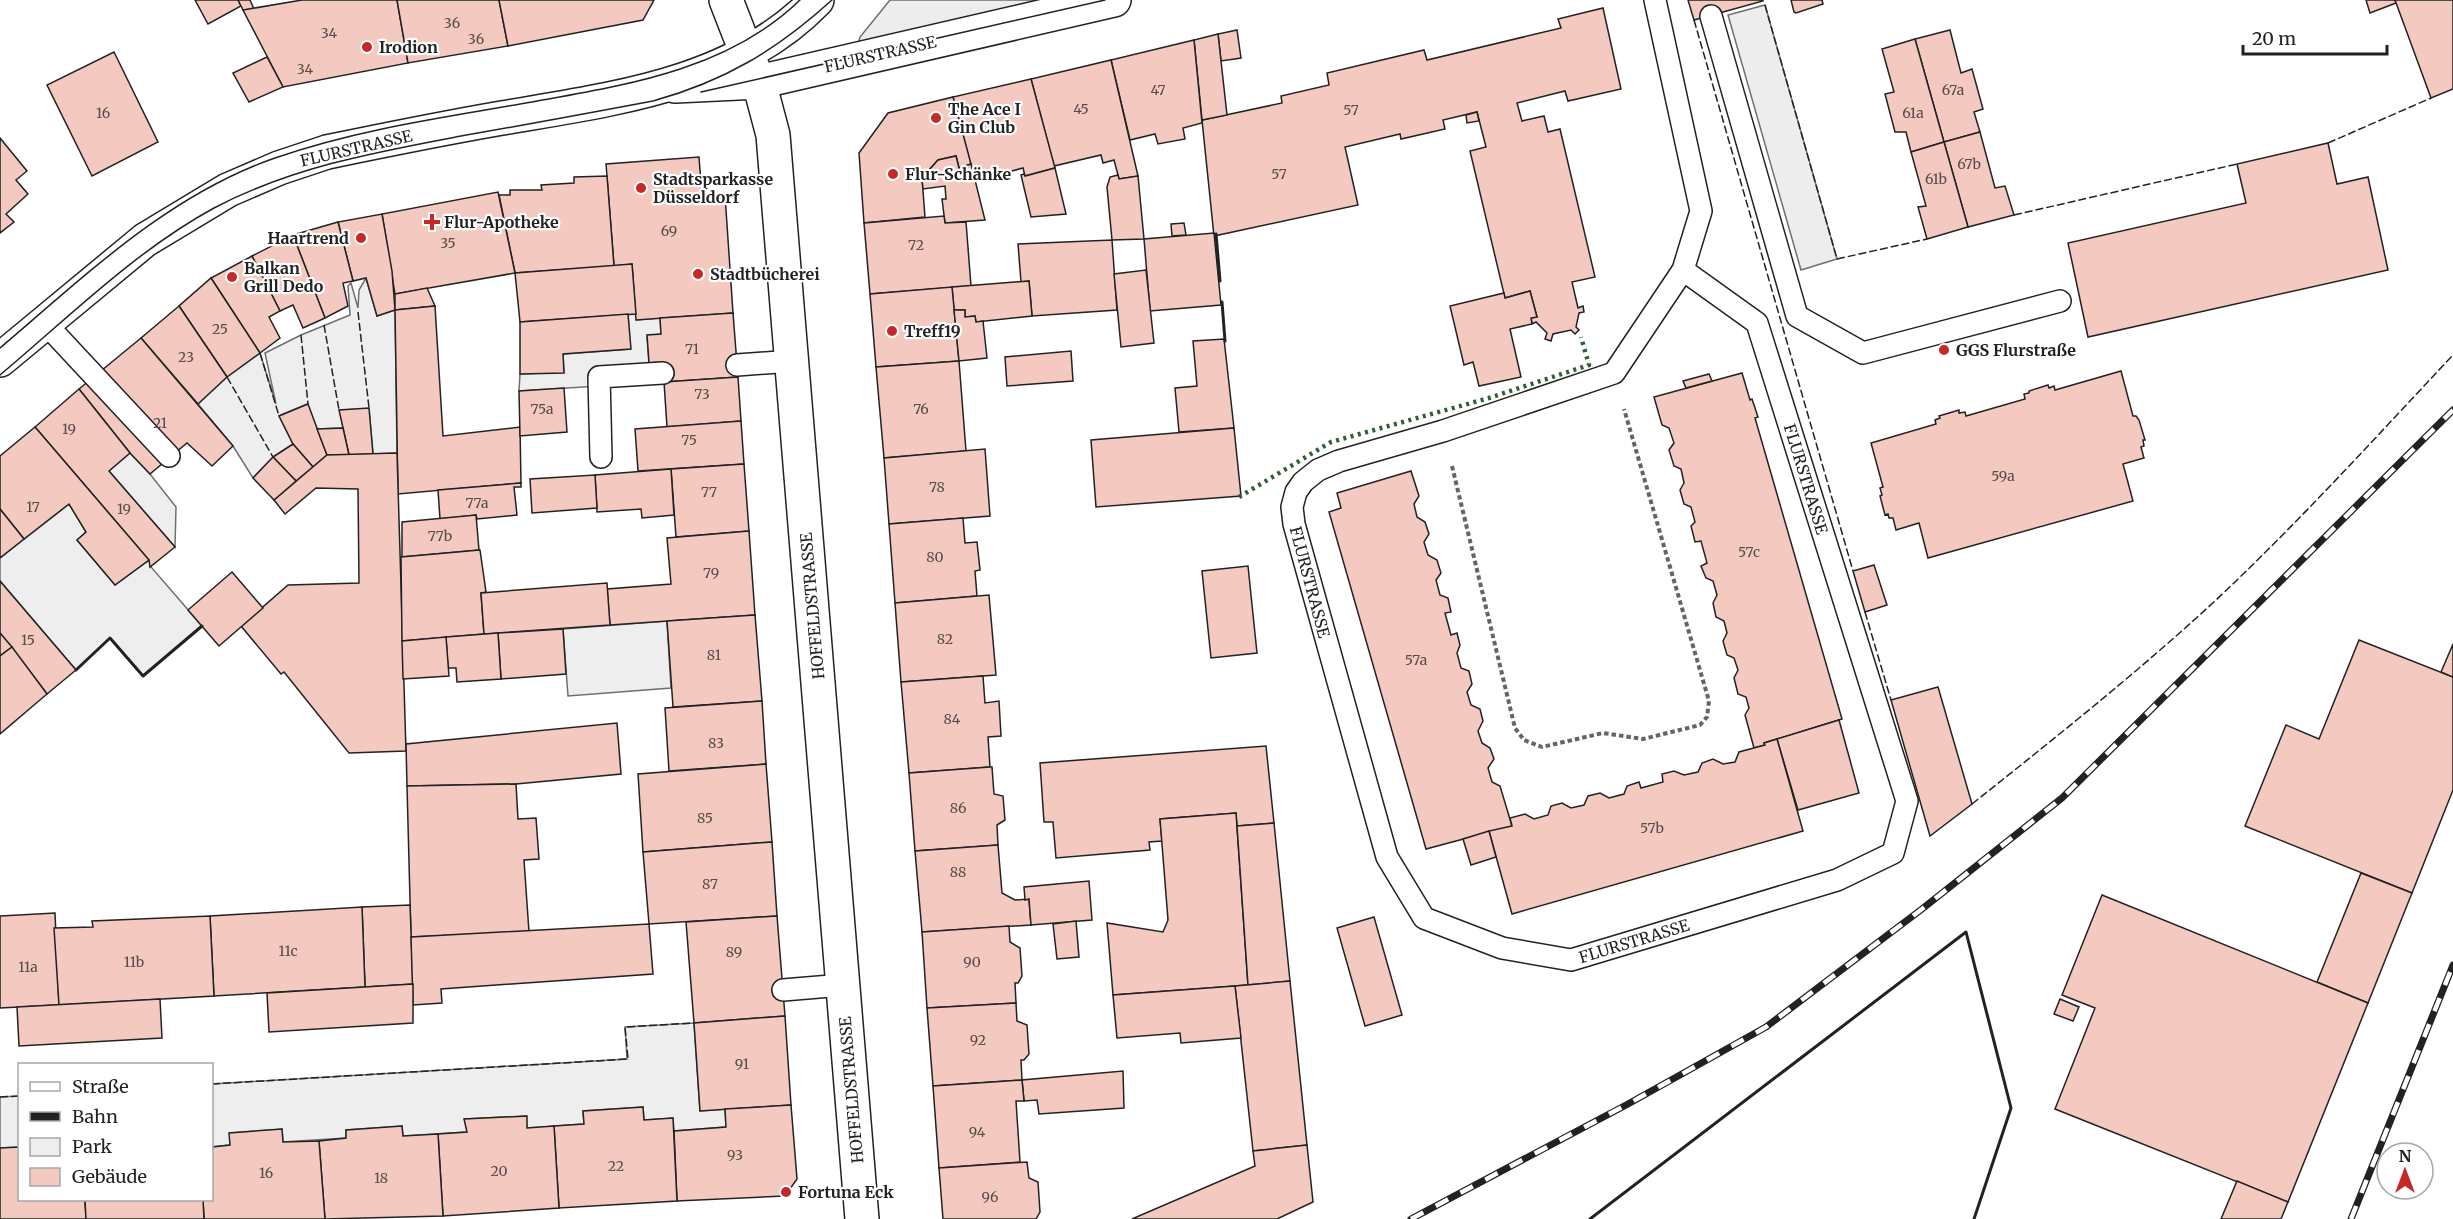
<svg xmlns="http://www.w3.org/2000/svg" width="2453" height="1219" font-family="Merriweather,serif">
<rect width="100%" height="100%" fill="#fff"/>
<g fill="#eee" stroke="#6f6f6f" stroke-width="1.5">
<polygon points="366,278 377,316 395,310 397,453 373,454 369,409 340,410 343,428 317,429 307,404 279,416 293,444 273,457 253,478 233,446 198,404 227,377 260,353 276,404 265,353 301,335 350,315 348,286 351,283 358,308 359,290"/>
<polygon points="628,314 636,314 637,320 660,318 661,334 647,336 649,363 663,362 664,382 519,391 520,374 564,372 563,354 630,349"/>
<polygon points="130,453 150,474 176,507 175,547 109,471"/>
<polygon points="69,504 86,532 77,540 115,585 149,560 151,567 202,626 143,676 110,638 76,670 0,581 0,558"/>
<polygon points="667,621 671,688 568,696 563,629"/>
<polygon points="694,1023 700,1111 725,1109 726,1127 674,1131 673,1118 644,1120 643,1107 583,1111 584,1124 527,1128 526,1116 465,1119 467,1132 403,1136 402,1126 346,1130 346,1138 283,1142 282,1129 230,1133 230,1145 212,1147 212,1084 627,1059 625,1027"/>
<polygon points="19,1096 19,1147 0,1148 0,1097"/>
</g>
<g fill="#ededed" stroke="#6f6f6f" stroke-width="1.5">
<polygon points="890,0 1049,0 857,49 860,37"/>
<polygon points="1765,5 1837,259 1801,270 1728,15"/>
</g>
<g fill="#f3c9c0" stroke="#222" stroke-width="1.5">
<polygon points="195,0 238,0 241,6 208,24"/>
<polygon points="238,0 250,0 254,9 243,10"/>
<polygon points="302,0 397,0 408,63 283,87 243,10"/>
<polygon points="397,0 499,0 508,46 408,63"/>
<polygon points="499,0 654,0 643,20 508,46"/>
<polygon points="1688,0 1763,0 1763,1 1694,20"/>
<polygon points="1791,0 1822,0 1823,4 1796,13 1794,12"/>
<polygon points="2366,0 2395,0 2396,3 2370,13"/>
<polygon points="2395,0 2453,0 2453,89 2431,98"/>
<polygon points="1603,8 1621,89 1568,101 1565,91 1517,103 1522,121 1544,116 1548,132 1560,129 1595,277 1572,282 1578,308 1583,306 1584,312 1579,313 1576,327 1579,330 1575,334 1571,330 1553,334 1551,341 1545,339 1547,333 1536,322 1532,324 1531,318 1537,317 1530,291 1505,298 1470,151 1486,147 1477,112 1443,120 1445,129 1401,139 1400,134 1345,147 1358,205 1214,236 1202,120 1282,103 1281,96 1329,85 1327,73 1424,50 1427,60 1561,28 1558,19"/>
<polygon points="1237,30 1241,58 1221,61 1218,34"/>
<polygon points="1950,30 1961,73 1972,69 1983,109 1974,112 1980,132 1944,142 1915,39"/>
<polygon points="1218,34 1227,115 1202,120 1194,40"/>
<polygon points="1915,39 1944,142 1911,152 1906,132 1895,132 1885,94 1894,92 1882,49"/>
<polygon points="1194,40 1202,123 1183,128 1185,139 1158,144 1155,134 1130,140 1111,60"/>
<polygon points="114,52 158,142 92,176 47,85"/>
<polygon points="267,57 283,87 249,102 233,73"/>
<polygon points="1111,60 1138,176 1119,179 1114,160 1103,163 1101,155 1054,166 1031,79"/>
<polygon points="1031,79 1055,168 1025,176 1023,168 975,181 953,97"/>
<polygon points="953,97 971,164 959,168 956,156 938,160 922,178 925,217 864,223 859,153 888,113"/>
<polygon points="1477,112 1479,121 1467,123 1466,115"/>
<polygon points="1980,132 1995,188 2005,186 2014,215 1968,227 1944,142"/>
<polygon points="0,138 27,171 16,180 28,194 6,214 14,222 0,233"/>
<polygon points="1944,142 1968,227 1927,239 1918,207 1926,206 1911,152"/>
<polygon points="2328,143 2337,184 2368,177 2388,270 2088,337 2068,243 2246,203 2237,164"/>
<polygon points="956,156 959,168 971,164 985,220 945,223 942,199 946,199 945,186 923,189 922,178 938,160"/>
<polygon points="699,157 702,197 725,195 733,313 636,320 632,264 614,266 606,164"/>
<polygon points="1055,168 1066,214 1031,217 1021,175 1024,174 1025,176"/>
<polygon points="1118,175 1119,179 1138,176 1144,239 1112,240 1107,187 1110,177"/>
<polygon points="607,176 614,266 515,273 499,195 510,195 510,190 542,190 541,185 574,183 574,177"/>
<polygon points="498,192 515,273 395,294 382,214"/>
<polygon points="382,214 392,271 395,310 377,316 366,278 353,281 338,222"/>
<polygon points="944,216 945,223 966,222 971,286 870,294 864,223"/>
<polygon points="338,222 353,281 343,283 348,306 325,318 293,235"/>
<polygon points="1184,223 1186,235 1172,236 1171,224"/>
<polygon points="1214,233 1221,305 1150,311 1144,239"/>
<polygon points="293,235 325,318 303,328 293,305 280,311 252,256"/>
<polygon points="1112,240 1117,310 1032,316 1029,281 1021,282 1018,244"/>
<polygon points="252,256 280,311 269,317 280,338 260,353 211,278"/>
<polygon points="632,264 636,314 520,322 515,273"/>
<polygon points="1146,270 1154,343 1121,347 1114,274"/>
<polygon points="211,278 260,353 227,377 179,306"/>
<polygon points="1029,281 1032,316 976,322 975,316 965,317 965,310 954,310 952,287"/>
<polygon points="952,287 959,361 876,367 870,294"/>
<polygon points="427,288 435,306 395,310 395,294"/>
<polygon points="1530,291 1537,317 1531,318 1532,324 1510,329 1521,377 1479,386 1473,362 1464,365 1450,306 1504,293 1505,298"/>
<polygon points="179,306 227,377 198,404 141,338"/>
<polygon points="435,306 443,436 520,427 521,483 398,494 395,310"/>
<polygon points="954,310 965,310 965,317 975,316 976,322 983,321 987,358 959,361"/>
<polygon points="733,313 738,377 664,382 663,362 649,363 647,335 661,334 660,318"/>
<polygon points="628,314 631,349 563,354 564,373 520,374 520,322"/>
<polygon points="141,338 233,446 212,466 187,443 150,474 130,453 79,389"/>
<polygon points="1224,339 1234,428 1179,432 1175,388 1197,386 1193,341"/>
<polygon points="1071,351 1073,381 1007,386 1005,357"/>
<polygon points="959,361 966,451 884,458 876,367"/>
<polygon points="2121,371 2133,416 2136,416 2139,420 2145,440 2143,440 2144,446 2141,447 2144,458 2123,464 2133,501 1928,558 1919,523 1896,530 1893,518 1889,518 1888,514 1885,515 1880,496 1882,495 1880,488 1883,487 1871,443 1936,424 1935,420 1940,418 1939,416 1959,410 1959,413 1965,412 1966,416 2025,399 2024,394 2029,393 2029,391 2048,385 2049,388 2054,386 2055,390"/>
<polygon points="1742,373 1750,400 1752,399 1758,417 1755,418 1842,719 1764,743 1765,745 1754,748 1745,715 1749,708 1746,697 1738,694 1734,678 1738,670 1734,658 1727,655 1723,641 1727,633 1724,621 1716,617 1713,603 1717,595 1713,581 1706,578 1701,566 1707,563 1701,541 1695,542 1691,526 1695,522 1691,507 1684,504 1680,490 1684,483 1681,469 1674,466 1669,450 1674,443 1669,428 1662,425 1654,397"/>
<polygon points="1709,374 1712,381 1686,388 1683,381"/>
<polygon points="738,377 741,421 667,427 664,382"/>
<polygon points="564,388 567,432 520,436 519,391"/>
<polygon points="79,389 130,453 109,471 175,547 150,567 149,560 35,427"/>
<polygon points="308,404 327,455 313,467 293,444 279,416"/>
<polygon points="369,408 373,454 349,455 339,410"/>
<polygon points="741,421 744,464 638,471 635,429"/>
<polygon points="35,427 149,560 115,585 77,540 86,532 69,504 24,539 0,509 0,456"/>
<polygon points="343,428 349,455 327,455 317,429"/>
<polygon points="1234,428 1241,496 1096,507 1091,440"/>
<polygon points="293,444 313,467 296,481 273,457"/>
<polygon points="985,449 990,516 889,524 884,458"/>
<polygon points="397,453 406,751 349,753 284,672 281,674 241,626 288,585 359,583 358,489 316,488 285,514 274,500 327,455"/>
<polygon points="273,457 296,481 274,500 253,478"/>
<polygon points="744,464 749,531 676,537 671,469"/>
<polygon points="671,469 674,515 642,518 641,509 597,512 595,475"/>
<polygon points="1411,471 1419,496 1414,504 1417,517 1425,522 1429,534 1424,542 1428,555 1437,560 1441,573 1436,580 1440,595 1448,598 1451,612 1445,613 1451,635 1457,633 1460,645 1457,653 1461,668 1469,671 1472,684 1467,692 1471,705 1480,709 1483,721 1478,731 1482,743 1490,748 1494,759 1488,768 1492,782 1500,786 1512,826 1426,849 1329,512 1341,508 1337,493"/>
<polygon points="595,475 597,508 532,513 530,479"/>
<polygon points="521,483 521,487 514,487 517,515 477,519 476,515 440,519 438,490"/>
<polygon points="0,509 24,539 0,558"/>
<polygon points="476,515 479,550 402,557 402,522"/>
<polygon points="963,518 965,543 977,542 980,570 975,571 977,596 895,603 889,524"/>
<polygon points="749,531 755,615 610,625 607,589 671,584 667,538"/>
<polygon points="480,550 486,592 481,593 484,634 402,641 401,557"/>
<polygon points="1874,565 1887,605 1865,612 1853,571"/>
<polygon points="1248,566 1257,653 1211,658 1202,571"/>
<polygon points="232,572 263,608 219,646 188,610"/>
<polygon points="0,581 76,670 47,694 0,633"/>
<polygon points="607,583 610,625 484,634 481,593"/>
<polygon points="989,595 996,675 901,682 895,603"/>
<polygon points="755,615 762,701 673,707 667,621"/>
<polygon points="563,629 566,674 501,679 498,633"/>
<polygon points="0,633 12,647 0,656"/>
<polygon points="498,633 501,679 457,682 456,668 448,668 446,637"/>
<polygon points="446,637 449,676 403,679 402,641"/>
<polygon points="2359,640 2453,677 2453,790 2412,893 2245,826 2286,725 2319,739"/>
<polygon points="2453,644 2453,677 2441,672"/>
<polygon points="12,647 47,694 0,734 0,656"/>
<polygon points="983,676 985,703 999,701 1001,736 988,737 990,767 909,773 901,682"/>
<polygon points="1938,687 1972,804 1930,836 1891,700"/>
<polygon points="762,701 766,764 669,771 665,708"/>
<polygon points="1839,720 1859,793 1798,810 1777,739"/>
<polygon points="617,723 621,774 516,784 407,786 406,744"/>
<polygon points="1777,739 1803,831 1512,914 1489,831 1512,826 1510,818 1525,814 1534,819 1548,815 1551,806 1562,803 1571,808 1584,805 1588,796 1600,793 1609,798 1624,794 1627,786 1639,782 1641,788 1663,782 1662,774 1674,771 1684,775 1698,772 1702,763 1713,759 1723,764 1735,762 1739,752 1765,745 1764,743"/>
<polygon points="1266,746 1274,823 1237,826 1236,813 1160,819 1162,841 1149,842 1150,850 1056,858 1053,822 1044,822 1040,763"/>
<polygon points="766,764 772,842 643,852 638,774"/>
<polygon points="990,767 992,767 994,794 1003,796 1005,820 997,825 998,845 915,851 909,773"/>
<polygon points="516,784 518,819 536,818 539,859 524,860 529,932 411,937 407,786"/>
<polygon points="1236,813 1248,985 1113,995 1107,923 1163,932 1168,920 1160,819"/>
<polygon points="1274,823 1290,981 1248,985 1237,826"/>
<polygon points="1489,831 1496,857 1471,865 1463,839"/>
<polygon points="772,842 777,916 649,924 643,852"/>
<polygon points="998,845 1002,893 1015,900 1029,899 1031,925 922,932 915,851"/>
<polygon points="2361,873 2412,893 2368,1003 2317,982"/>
<polygon points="1089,881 1092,920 1031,925 1029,899 1025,900 1024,887"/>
<polygon points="2102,895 2368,1003 2288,1202 2055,1109 2095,1008 2062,995"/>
<polygon points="410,905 413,984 365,987 362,907"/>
<polygon points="362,907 365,987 214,996 210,916"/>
<polygon points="55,913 59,1005 0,1008 0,916"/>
<polygon points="210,916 214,996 59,1005 54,928 93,927 92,921"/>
<polygon points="777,916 785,1016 694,1023 686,922"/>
<polygon points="1374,917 1402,1015 1365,1026 1337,928"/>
<polygon points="1076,921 1079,957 1057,959 1053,924"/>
<polygon points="649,924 653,974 441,989 442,1003 413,1005 411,937"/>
<polygon points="1009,926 1010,942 1020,948 1022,976 1018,983 1015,983 1016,1003 927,1008 922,932"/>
<polygon points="1290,981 1307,1145 1253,1151 1235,986"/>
<polygon points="413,984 413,1023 269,1032 267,993"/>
<polygon points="1235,986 1241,1038 1181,1043 1180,1033 1117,1038 1113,995"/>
<polygon points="160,999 162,1038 19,1046 17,1007"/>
<polygon points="2060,999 2079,1007 2073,1021 2054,1014"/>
<polygon points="1016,1003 1017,1021 1027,1025 1029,1054 1024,1060 1021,1060 1022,1080 933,1086 927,1008"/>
<polygon points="785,1016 791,1105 700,1111 694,1023"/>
<polygon points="1123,1071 1124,1108 1039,1114 1037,1100 1024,1101 1022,1080"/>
<polygon points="1022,1080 1024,1101 1016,1101 1020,1162 939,1168 933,1086"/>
<polygon points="791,1105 797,1179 785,1196 677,1201 674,1131 726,1127 725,1109"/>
<polygon points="643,1107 644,1120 673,1118 677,1201 559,1208 554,1126 584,1124 583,1111"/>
<polygon points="527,1116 527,1128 554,1126 559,1208 443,1216 438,1134 467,1132 464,1119"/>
<polygon points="402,1126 403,1136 438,1134 443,1216 325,1219 319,1141 346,1138 346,1130"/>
<polygon points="282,1129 283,1142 319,1141 325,1219 204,1219 203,1200 212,1200 212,1147 230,1145 229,1133"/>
<polygon points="1307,1145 1313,1202 1277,1219 1132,1219 1255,1166 1253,1151"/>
<polygon points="20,1147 20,1200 85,1200 86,1219 0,1219 0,1148"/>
<polygon points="1027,1162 1029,1178 1038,1182 1040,1212 1036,1219 943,1219 939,1168"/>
<polygon points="2237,1181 2288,1202 2281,1219 2221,1219"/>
<polygon points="85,1200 203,1200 204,1219 86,1219"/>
</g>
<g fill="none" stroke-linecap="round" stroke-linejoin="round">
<defs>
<g id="lane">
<polyline points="1655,0 1701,211 1683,270 1614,373 1443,431 1339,461 1318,470 1303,482 1296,492 1292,507 1294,524 1387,857 1424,918 1502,948 1571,960 1837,880 1893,853 1907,801 1757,323 1683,270"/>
<polyline points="1711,16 1797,316 1863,353 2060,301"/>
<polyline points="44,322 169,456"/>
<polyline points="737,365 792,361"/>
<polyline points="601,457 599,377 663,373"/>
<polyline points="783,990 843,985"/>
</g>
<g id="street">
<polyline points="726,0 747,54"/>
<polyline points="675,86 759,82 1114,0"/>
</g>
<g id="secondary">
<polyline points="747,54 759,82 773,135 862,1219"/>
<path d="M0 360 145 240 228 190 279 168 327 152C385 140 444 128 502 118 613 99 735 85 817 0"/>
</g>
</defs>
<use href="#lane" stroke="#222" stroke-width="24"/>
<use href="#street" stroke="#222" stroke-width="36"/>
<use href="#secondary" stroke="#222" stroke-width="36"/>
<polyline stroke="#646464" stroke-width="4" stroke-dasharray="4.5 3" stroke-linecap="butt" points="1452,466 1515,728 1524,740 1542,747 1603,733 1643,739 1700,725 1707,717 1709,701 1624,409"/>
<use href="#lane" stroke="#fff" stroke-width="21"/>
<use href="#street" stroke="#fff" stroke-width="33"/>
<use href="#secondary" stroke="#fff" stroke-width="33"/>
<g stroke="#222" stroke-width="1.5">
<polyline points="701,92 1105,0"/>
<path d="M0 348C85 276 168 195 275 158 358 129 446 117 532 102 626 85 728 70 800 0"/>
<path d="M0 375C68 318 135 251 214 208 292 167 376 152 461 136 525 125 589 113 653 101 725 81 777 50 832 0"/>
</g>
<defs>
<g id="rail">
<polyline points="1411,1219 1628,1104 1766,1027 1922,909 2062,798 2453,410"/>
<polyline points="2351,1219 2453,965"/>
</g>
</defs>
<use href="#rail" stroke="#222" stroke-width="7"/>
<use href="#rail" stroke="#fff" stroke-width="4.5" stroke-dasharray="14" stroke-linecap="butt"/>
<polyline stroke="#2f5e38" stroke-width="4.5" stroke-dasharray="3 4.5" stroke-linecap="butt" points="1239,497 1331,442 1489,398 1589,365 1581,337"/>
<g stroke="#222" stroke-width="1.5" stroke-dasharray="8 3" stroke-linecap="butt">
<polyline points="1765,5 1837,259 1927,239"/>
<polyline points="1694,20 1853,571"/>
<polyline points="2328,143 2431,98"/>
<polyline points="2014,215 2237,164"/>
<polyline points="358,312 369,408"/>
<polyline points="324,325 339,410"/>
<polyline points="301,335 308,404"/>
<polyline points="260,353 279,416"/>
<polyline points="227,377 273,457"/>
<polyline points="1865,612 1891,700"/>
<path d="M1972 804C2055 738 2138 672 2216 600 2299 522 2375 438 2453 355"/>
<polyline points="212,1084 628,1059 625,1027 694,1023"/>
<polyline points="0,1097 20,1096"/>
</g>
<g stroke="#222" stroke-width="3">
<polyline points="1216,234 1220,281"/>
<polyline points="1222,302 1225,341"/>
<polyline points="76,670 110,638 143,676 202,626"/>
<polyline points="1590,1219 1966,932 2011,1108 1974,1219"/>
</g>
</g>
<g fill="#c62828" stroke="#fff" stroke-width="2">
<circle cx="367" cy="47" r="6"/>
<circle cx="936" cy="118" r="6"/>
<circle cx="893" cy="174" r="6"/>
<circle cx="641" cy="188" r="6"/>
<path d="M429 213h6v6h6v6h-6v6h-6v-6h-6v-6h6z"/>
<circle cx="361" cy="238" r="6"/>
<circle cx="698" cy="274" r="6"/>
<circle cx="232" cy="277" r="6"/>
<circle cx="892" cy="331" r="6"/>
<circle cx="1944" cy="350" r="6"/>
<circle cx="786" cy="1192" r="6"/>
</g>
<g text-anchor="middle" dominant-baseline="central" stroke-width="4.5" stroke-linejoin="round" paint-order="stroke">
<g font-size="14" fill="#564c4a">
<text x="452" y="23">36</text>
<text x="329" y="33">34</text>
<text x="476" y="39">36</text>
<text x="305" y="69">34</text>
<text x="1158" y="90">47</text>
<text x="1953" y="90">67a</text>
<text x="1081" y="109">45</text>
<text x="1351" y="110">57</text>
<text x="103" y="113">16</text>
<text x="1913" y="113">61a</text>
<text x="1969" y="164">67b</text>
<text x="1279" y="174">57</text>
<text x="1936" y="179">61b</text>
<text x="669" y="231">69</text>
<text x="448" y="243">35</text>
<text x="916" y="245">72</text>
<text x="220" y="329">25</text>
<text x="692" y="349">71</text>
<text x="186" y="357">23</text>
<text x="702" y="394">73</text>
<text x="542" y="409">75a</text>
<text x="921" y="409">76</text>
<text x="160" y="423">21</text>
<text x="69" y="429">19</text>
<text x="689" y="440">75</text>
<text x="2003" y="476">59a</text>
<text x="937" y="487">78</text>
<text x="709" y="492">77</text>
<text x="477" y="503">77a</text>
<text x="33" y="507">17</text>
<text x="124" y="509">19</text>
<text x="440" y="536">77b</text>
<text x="1749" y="552">57c</text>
<text x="935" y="557">80</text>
<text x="711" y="573">79</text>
<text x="945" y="639">82</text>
<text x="28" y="640">15</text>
<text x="714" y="655">81</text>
<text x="1416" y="660">57a</text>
<text x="952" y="719">84</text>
<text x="716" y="743">83</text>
<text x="958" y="808">86</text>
<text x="705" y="818">85</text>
<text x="1652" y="828">57b</text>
<text x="958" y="872">88</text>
<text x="710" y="884">87</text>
<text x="288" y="951">11c</text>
<text x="734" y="952">89</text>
<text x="134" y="962">11b</text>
<text x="972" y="962">90</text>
<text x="28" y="967">11a</text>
<text x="978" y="1040">92</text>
<text x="742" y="1064">91</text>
<text x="977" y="1132">94</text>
<text x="735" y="1155">93</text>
<text x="616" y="1166">22</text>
<text x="499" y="1171">20</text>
<text x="266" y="1173">16</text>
<text x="381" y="1178">18</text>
<text x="990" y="1197">96</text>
</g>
<g font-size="16" font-weight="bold" fill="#222" stroke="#fff" text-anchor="start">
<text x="379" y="47">Irodion</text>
<text x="948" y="109">The Ace I<tspan x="948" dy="18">Gin Club</tspan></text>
<text x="905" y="174">Flur-Schänke</text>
<text x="653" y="179">Stadtsparkasse<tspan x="653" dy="18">Düsseldorf</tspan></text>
<text x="444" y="222">Flur-Apotheke</text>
<text x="349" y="238" text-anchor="end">Haartrend</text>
<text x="244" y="268">Balkan<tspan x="244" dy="18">Grill Dedo</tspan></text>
<text x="710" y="274">Stadtbücherei</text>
<text x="904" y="331">Treff19</text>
<text x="1956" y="350">GGS Flurstraße</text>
<text x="798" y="1192">Fortuna Eck</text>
</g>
<g font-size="16" fill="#222" stroke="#fff">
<text transform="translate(880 54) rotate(-13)">FLURSTRASSE</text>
<text transform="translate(356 148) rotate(-13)">FLURSTRASSE</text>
<text transform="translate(1806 479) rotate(73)">FLURSTRASSE</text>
<text transform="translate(1310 582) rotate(75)">FLURSTRASSE</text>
<text transform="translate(812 606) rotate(-95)">HOFFELDSTRASSE</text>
<text transform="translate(1634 941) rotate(-17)">FLURSTRASSE</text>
<text transform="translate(851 1090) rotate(-95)">HOFFELDSTRASSE</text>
</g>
</g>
<rect x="18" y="1063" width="195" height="138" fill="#ffffff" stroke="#a7a7a7" stroke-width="1.5"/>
<rect x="30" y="1082" width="30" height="9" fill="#ffffff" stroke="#a7a7a7" stroke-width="1.5"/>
<text x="72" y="1093" font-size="18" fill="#222222">Straße</text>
<rect x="30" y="1112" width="30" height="9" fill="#222222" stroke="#a7a7a7" stroke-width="1.5"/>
<text x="72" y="1123" font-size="18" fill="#222222">Bahn</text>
<rect x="30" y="1138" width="30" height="18" fill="#eeeeee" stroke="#a7a7a7" stroke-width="1.5"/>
<text x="72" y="1153" font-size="18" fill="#222222">Park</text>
<rect x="30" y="1168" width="30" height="18" fill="#f3c9c0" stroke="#a7a7a7" stroke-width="1.5"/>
<text x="72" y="1183" font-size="18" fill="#222222">Gebäude</text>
<g transform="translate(2405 1171)"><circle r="28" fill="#ffffff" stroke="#a7a7a7" stroke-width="1.5"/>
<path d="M0-4.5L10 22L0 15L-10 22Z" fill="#c62828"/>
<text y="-9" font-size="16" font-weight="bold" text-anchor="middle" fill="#222222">N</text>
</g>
<path d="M2243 45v9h144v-9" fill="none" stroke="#222222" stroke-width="3"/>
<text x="2252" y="45" font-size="18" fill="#222222" stroke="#ffffff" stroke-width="4.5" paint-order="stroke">20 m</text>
</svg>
